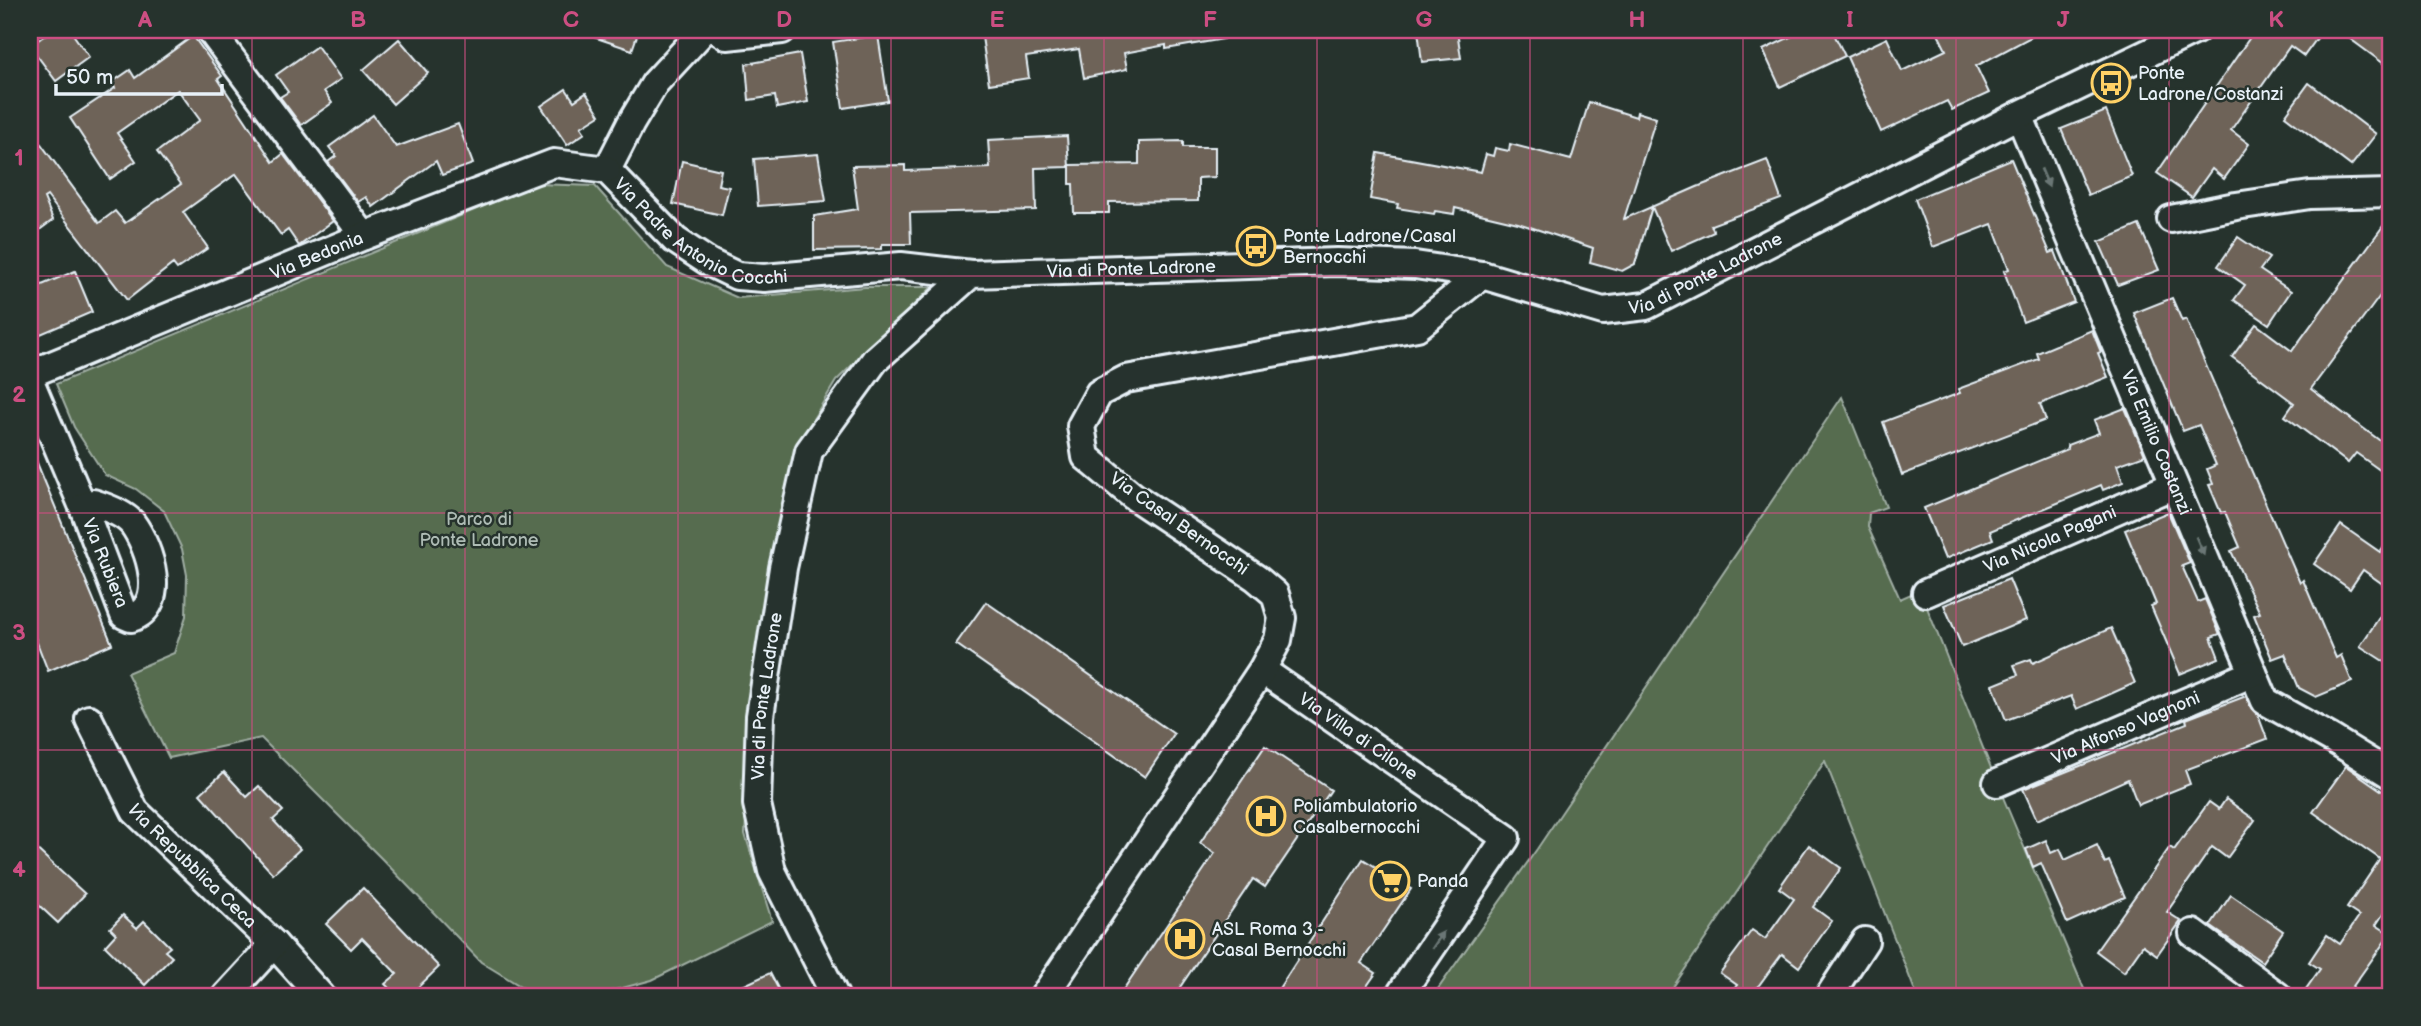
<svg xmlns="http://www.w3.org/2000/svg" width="2421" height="1026" font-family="'Balsamiq Sans',sans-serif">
<rect width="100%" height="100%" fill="#26332d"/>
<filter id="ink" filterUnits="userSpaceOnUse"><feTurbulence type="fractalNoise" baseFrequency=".0143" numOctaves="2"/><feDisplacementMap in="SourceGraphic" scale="14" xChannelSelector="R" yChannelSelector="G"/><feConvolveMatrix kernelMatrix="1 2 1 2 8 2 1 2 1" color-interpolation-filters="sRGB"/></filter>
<g filter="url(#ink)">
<g fill="#576c50" stroke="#a0aea4" stroke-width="2">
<polygon points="537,184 595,186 667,267 738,298 865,287 932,287 836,381 798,444 758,650 745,834 772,921 652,980 593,996 535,995 481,962 382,859 261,738 169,758 127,673 174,653 186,616 187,575 182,549 164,511 136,489 105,475 74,427 56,384"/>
<polygon points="1842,397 1886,507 1869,513 1868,527 1900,599 1920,590 1997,783 2087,996 1917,996 1825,761 1667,996 1433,996 1537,849"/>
</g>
<g fill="#6e6458" stroke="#e8f1f8" stroke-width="2">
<polygon points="52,30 70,30 89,57 56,81 30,46"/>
<polygon points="583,30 639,30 632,50 582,33"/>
<polygon points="981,30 1048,30 1049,36 1081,30 1223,30 1224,39 1166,49 1166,45 1124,53 1127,69 1084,78 1079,49 1026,57 1029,78 989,84"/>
<polygon points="1418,30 1457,30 1461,58 1422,62"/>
<polygon points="1805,30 1832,30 1845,56 1780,87 1763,50"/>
<polygon points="1936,30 2044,30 1976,66 1989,93 1952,110 1947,101 1881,132 1847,57 1887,38 1902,71 1946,50"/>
<polygon points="2255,30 2323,30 2304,56 2290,46 2231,130 2249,144 2224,179 2212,169 2192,197 2157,173"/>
<polygon points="2338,30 2391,30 2391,69"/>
<polygon points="878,35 888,101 843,108 833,42"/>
<polygon points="193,36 222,76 218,79 273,162 283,154 333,221 299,246 288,230 281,235 236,174 183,212 208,248 177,269 173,264 127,300 47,196 44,198 53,220 30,237 30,152 41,144 99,223 115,211 125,223 181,184 157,152 200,120 178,90 117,133 136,161 110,179 70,118 115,88 111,83 130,70 135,78"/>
<polygon points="399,39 428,73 393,104 363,70"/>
<polygon points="317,46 341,79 324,91 332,103 301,125 280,97 288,92 276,75"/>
<polygon points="800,54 808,102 777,108 775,96 749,100 746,64"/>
<polygon points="2309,83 2376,134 2351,166 2285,116"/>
<polygon points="566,89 574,101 586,93 600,115 581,127 585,133 567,145 541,106"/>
<polygon points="1589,102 1636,117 1637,112 1656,118 1624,219 1697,187 1767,160 1781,199 1711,225 1714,232 1671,251 1652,207 1635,264 1622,271 1590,262 1593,248 1518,223 1455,208 1454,214 1435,211 1434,214 1397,208 1398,204 1370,199 1378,153 1481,172 1486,154 1493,156 1495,148 1509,151 1510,144 1571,160"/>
<polygon points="2106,111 2132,176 2088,195 2061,129"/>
<polygon points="373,115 396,147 458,124 473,164 442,175 436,161 373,207 366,197 358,202 328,162 336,156 329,147"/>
<polygon points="1067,136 1069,167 1035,168 1036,210 910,213 911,244 882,244 882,249 814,250 814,216 858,209 852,166 905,165 905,171 990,168 988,140"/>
<polygon points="1183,141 1183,147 1215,147 1215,177 1198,178 1198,201 1109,202 1109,213 1074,213 1073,184 1070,184 1070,165 1139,164 1139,142"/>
<polygon points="818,154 826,201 758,206 754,159"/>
<polygon points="2011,159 2050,253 2055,251 2074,302 2023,322 2004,271 2009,269 1992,224 1933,247 1915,199"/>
<polygon points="682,161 721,170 718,185 729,187 722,215 673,204"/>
<polygon points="2391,215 2391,281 2311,389 2391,449 2391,478 2356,453 2348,463 2285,416 2294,403 2232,357 2256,324 2292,351"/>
<polygon points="2139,225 2159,270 2118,285 2099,242"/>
<polygon points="2238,237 2269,258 2260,270 2291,291 2269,324 2234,300 2245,285 2218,266"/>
<polygon points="75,271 92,312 36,336 30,322 30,290"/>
<polygon points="2172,298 2182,321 2186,319 2300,583 2303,580 2336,658 2341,655 2352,682 2316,697 2299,688 2285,654 2272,659 2254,615 2260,613 2231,551 2240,547 2225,512 2221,513 2209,485 2213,484 2207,469 2216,465 2199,425 2183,431 2134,313"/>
<polygon points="2092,330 2101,352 2098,353 2108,377 2040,404 2046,420 1902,475 1883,422 1960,393 1958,389 2039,359 2037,353"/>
<polygon points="2125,408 2145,455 2117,465 2123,482 2103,490 2101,485 1990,531 1993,539 1945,559 1924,508 2068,449 2067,445 2099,433 2094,420"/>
<polygon points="30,446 112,644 48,671 34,635 30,637"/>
<polygon points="2168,512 2190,563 2182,566 2198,602 2205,599 2220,634 2211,637 2219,658 2180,674 2151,606 2156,604 2125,530"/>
<polygon points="2341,525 2380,552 2391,535 2391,590 2363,570 2350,589 2314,564"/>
<polygon points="2009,579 2026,620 1962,647 1944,605"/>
<polygon points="2391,600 2391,666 2360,646"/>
<polygon points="986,602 1174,734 1145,777 956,644"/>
<polygon points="2111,628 2135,683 2077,709 2071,696 2006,720 1993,685 2018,675 2014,665 2031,659 2033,663"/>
<polygon points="2246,696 2251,708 2258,715 2267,739 2185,770 2190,784 2138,805 2128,779 2037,820 2023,789 2187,723 2186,719"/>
<polygon points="1265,746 1331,790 1265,887 1253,879 1174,996 1119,996 1215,853 1200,843"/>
<polygon points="2346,766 2391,797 2391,902 2376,925 2390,934 2346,996 2301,996 2320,969 2309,962 2327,935 2340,944 2359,916 2347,908 2380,859 2313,812"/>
<polygon points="224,772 247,797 259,786 283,811 273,820 300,849 273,874 200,794"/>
<polygon points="2226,799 2255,820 2227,858 2212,847 2167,912 2181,921 2157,955 2143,945 2124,972 2096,951 2170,847 2174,850 2209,802 2219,809"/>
<polygon points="2046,840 2051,853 2060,849 2065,860 2097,845 2105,863 2109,861 2125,897 2067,923 2041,863 2033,867 2026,849"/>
<polygon points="30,843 85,894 58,923 30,897"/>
<polygon points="1809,845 1841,868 1813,907 1832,921 1799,967 1782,954 1751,996 1729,996 1737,985 1720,973 1752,930 1765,939 1794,899 1779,888"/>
<polygon points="1363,859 1411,889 1361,963 1376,973 1360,996 1274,996"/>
<polygon points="363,888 439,967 409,996 397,996 385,984 397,974 362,938 351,949 326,924"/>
<polygon points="2231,895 2283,931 2262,962 2210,926"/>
<polygon points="123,915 137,928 144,921 170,947 165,951 172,957 145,985 105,946 116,934 110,928"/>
<polygon points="770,973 782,996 721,996"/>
</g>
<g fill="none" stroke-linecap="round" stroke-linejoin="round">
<defs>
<g id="minor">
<polyline points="210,30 364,236"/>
<path id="s1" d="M704 30 655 83 631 123 607 170 675 240 710 263 737 276 764 278 901 266 971 274"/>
<polyline points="717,30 727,36 782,30"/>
<path id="s2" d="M2019 115 2265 701 2331 738 2391 775"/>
<polyline points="2171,219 2236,206 2310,195 2391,193"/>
<path id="s3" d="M30 374 364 236 554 163 607 170"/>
<polyline points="30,381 83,507"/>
<path d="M93 503C106 507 123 513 132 523 150 547 169 606 131 618L124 615 83 507Z"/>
<path id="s4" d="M1926 593 2174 485"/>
<path id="s5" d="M1262 670 1506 838 1399 996"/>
<path id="s6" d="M89 719 135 811 274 944 321 996"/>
<path id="s7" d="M1997 783 2253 673"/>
<polyline points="2193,933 2278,996"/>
<polyline points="226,996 274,944"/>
<path id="s8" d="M835 996 772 871 757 804 760 716 783 568 809 451 875 360 971 274 1337 262 1415 265 1482 275 1603 311 1646 306 2019 115 2196 30"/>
<polyline points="1044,996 1262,670 1278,640 1282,618 1275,594 1256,578 1133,496 1086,457 1081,426 1099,393 1126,379 1417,327 1482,275"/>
<polyline points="1829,996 1865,941"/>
</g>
</defs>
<use href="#minor" stroke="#e8f1f8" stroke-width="32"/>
<use href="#minor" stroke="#26332d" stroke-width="26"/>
</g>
<defs><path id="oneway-solid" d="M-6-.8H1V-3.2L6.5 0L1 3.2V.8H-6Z" transform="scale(1.75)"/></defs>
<g fill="#6a7674">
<use href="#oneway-solid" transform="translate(2045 178) rotate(67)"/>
<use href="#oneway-solid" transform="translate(2200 546) rotate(67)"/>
<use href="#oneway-solid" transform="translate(1438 940) rotate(-56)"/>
</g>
</g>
<path fill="none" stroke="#cc4e82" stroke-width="2" stroke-opacity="0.55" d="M252 30V996M465 30V996M678 30V996M891 30V996M1104 30V996M1317 30V996M1530 30V996M1743 30V996M1956 30V996M2169 30V996M30 276H2391M30 513H2391M30 750H2391"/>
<defs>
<symbol id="bus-ring" viewBox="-11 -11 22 22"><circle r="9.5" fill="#26332d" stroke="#ffd166" stroke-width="1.5"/><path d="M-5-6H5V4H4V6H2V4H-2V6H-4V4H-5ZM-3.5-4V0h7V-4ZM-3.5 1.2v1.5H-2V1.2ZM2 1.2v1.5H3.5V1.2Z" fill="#ffd166"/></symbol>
<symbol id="hospital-ring" viewBox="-11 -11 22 22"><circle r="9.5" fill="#26332d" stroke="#ffd166" stroke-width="1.5"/><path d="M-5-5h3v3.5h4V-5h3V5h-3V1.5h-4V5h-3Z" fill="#ffd166"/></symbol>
<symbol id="supermarket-ring" viewBox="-11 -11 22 22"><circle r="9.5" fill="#26332d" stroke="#ffd166" stroke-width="1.5"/><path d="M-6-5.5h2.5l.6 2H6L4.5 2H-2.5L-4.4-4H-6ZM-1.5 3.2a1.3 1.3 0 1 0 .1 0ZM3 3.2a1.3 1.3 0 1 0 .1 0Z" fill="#ffd166"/></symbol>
</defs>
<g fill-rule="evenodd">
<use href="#bus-ring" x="2089" y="61" width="44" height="44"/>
<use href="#bus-ring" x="1234" y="224" width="44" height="44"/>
<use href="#hospital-ring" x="1244" y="794" width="44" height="44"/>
<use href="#supermarket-ring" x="1368" y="859" width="44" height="44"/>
<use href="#hospital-ring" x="1163" y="917" width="44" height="44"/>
</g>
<g text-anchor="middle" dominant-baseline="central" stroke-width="5" stroke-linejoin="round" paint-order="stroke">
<g font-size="18" fill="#e8f1f8" stroke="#26332d" text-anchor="start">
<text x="2138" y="73">Ponte<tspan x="2138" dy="21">Ladrone/Costanzi</tspan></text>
<text x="1283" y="236">Ponte Ladrone/Casal<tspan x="1283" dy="21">Bernocchi</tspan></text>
<text x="1293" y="806">Poliambulatorio<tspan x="1293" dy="21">Casalbernocchi</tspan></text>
<text x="1417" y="881">Panda</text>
<text x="1212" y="929">ASL Roma 3 -<tspan x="1212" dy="21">Casal Bernocchi</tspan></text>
</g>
<g font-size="18" fill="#e8f1f8" stroke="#26332d">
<text stroke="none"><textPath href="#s1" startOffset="289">Via Padre Antonio Cocchi</textPath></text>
<text stroke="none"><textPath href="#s3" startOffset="310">Via Bedonia</textPath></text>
<text stroke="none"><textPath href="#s8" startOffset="968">Via di Ponte Ladrone</textPath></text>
<text stroke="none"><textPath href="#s8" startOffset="1556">Via di Ponte Ladrone</textPath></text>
<text stroke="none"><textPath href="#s2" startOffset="355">Via Emilio Costanzi</textPath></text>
<text transform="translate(1179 524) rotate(35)">Via Casal Bernocchi</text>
<text stroke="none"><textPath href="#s4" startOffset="135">Via Nicola Pagani</textPath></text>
<text transform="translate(105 563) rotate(68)">Via Rubiera</text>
<text stroke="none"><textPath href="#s8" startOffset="317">Via di Ponte Ladrone</textPath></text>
<text stroke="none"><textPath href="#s7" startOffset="140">Via Alfonso Vagnoni</textPath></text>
<text stroke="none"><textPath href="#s5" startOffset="117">Via Villa di Cilone</textPath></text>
<text stroke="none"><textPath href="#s6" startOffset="182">Via Repubblica Ceca</textPath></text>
</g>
<g font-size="18" fill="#aebcb5" stroke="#26332d">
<text x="479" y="519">Parco di<tspan x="479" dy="21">Ponte Ladrone</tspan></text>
</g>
</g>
<rect width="2421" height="1026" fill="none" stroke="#26332d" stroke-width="77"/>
<path d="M56 84v10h166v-10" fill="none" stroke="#e8f1f8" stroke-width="3.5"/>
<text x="66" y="84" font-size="21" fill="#e8f1f8" stroke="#26332d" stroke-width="5" paint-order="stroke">50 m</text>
<rect x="38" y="38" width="2344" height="950" fill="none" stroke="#cc4e82" stroke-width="2.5"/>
<g font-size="23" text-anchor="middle" font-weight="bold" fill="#cc4e82">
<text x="145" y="27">A</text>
<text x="358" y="27">B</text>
<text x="571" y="27">C</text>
<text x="784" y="27">D</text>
<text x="997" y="27">E</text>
<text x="1210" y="27">F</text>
<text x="1424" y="27">G</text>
<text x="1637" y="27">H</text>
<text x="1850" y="27">I</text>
<text x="2063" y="27">J</text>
<text x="2276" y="27">K</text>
<text x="19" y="165">1</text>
<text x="19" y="402">2</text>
<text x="19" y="640">3</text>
<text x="19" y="877">4</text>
</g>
</svg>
